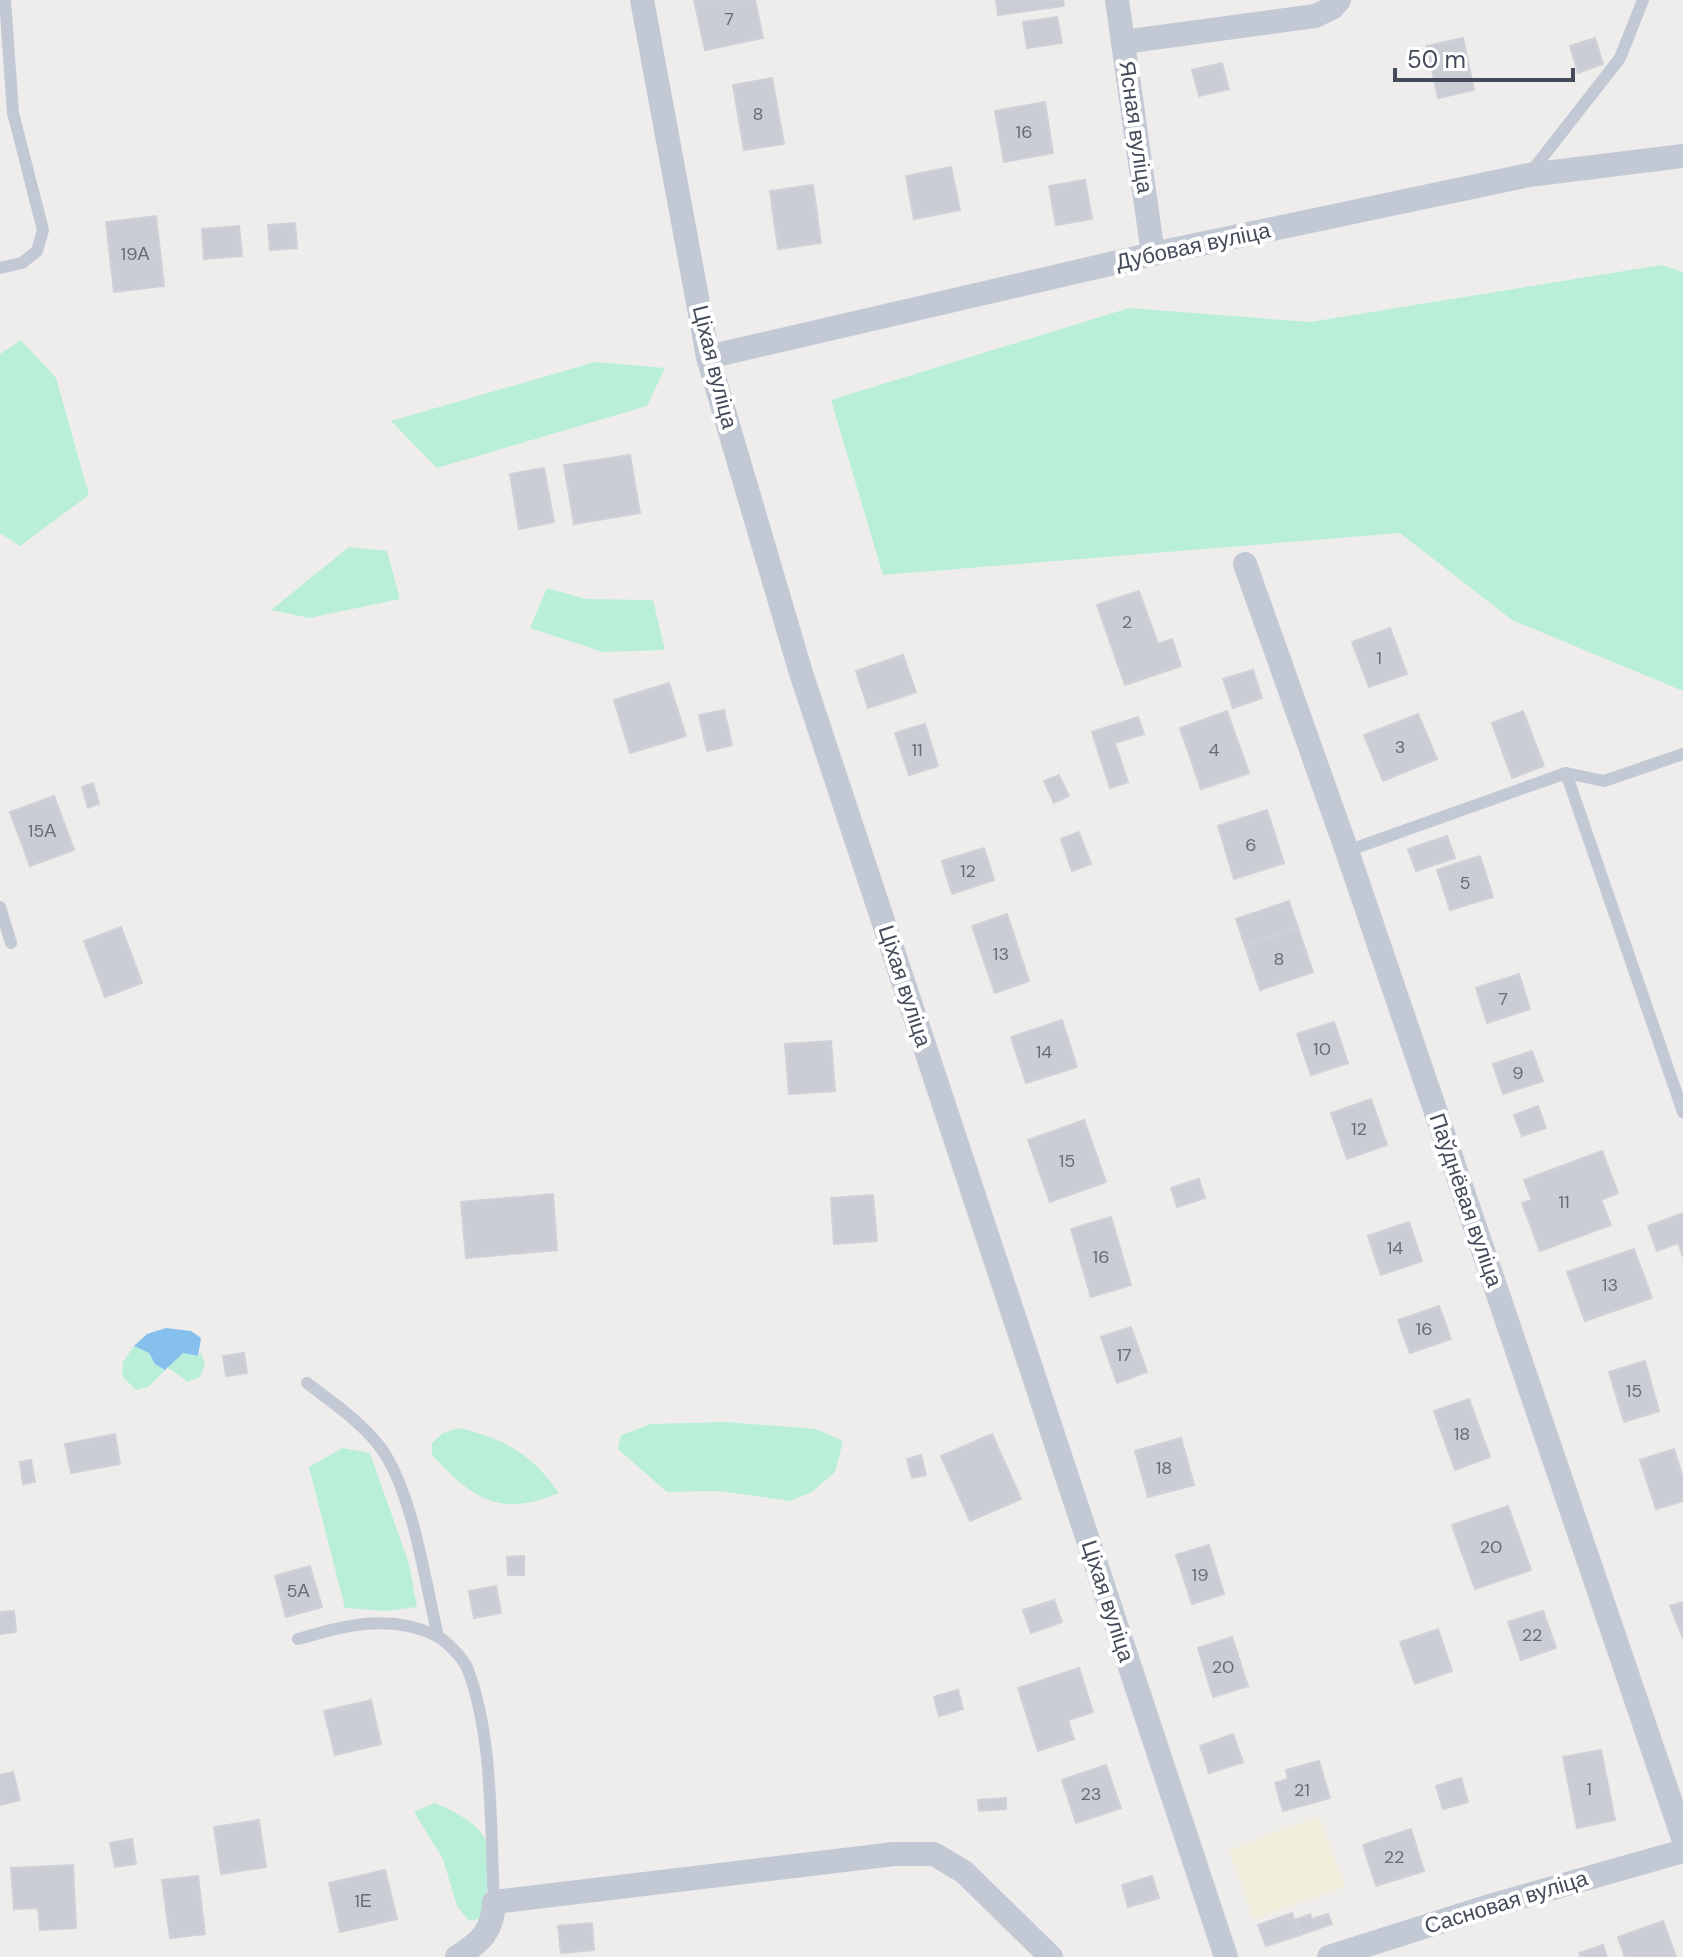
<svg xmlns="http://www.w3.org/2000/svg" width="1683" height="1957" font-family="'DM Sans',sans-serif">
<rect width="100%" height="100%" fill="#efedec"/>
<g fill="#b9efd9">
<polygon points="1661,265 1683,272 1683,691 1512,620 1400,533 883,575 831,400 1129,308 1310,322"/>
<polygon points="21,340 56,378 89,495 20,546 0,533 0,354"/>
<polygon points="595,362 665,368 647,406 437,468 391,421"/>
<polygon points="349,547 387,551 400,599 309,618 271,610"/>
<polygon points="547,588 586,599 653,600 665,650 603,652 530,628"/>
<polygon points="134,1346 149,1353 155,1364 165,1370 148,1387 136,1390 122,1376 123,1362"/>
<polygon points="201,1352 205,1365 200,1377 188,1382 167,1367 183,1353 198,1356"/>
<polygon points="726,1422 816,1429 843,1441 835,1472 812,1492 790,1501 719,1491 667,1492 618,1449 621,1435 651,1424"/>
<path d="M459 1428C505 1439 531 1453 559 1493 499 1518 473 1499 432 1455V1443L443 1433Z"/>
<polygon points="343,1448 370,1453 409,1564 417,1607 385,1611 345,1608 309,1467"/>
<path d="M435 1803C503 1832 493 1852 482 1918L469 1921 457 1906 443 1859 414 1812Z"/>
</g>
<polygon fill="#f1efdc" points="1319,1816 1345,1887 1254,1919 1229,1850"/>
<polygon fill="#85c0ec" points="166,1328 191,1331 201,1338 198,1356 183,1353 165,1370 155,1364 149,1353 134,1346 147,1334"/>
<g fill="#cbcdd4" stroke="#d0d1d8" stroke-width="2">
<polygon points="694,0 755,0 763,38 705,50"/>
<polygon points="996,0 1063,0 1064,6 998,15"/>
<polygon points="1057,17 1062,43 1027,48 1023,22"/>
<polygon points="1463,38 1474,90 1438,98 1427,46"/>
<polygon points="1595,38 1603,64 1578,73 1570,46"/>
<polygon points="1222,63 1229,89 1199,96 1192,70"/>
<polygon points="772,78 784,144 744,150 733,85"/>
<polygon points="1045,102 1053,153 1004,162 995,111"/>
<polygon points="951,167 960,210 914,219 906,176"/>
<polygon points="1085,180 1092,219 1056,225 1049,186"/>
<polygon points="813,185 821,243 778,249 770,191"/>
<polygon points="156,216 164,286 114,292 106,222"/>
<polygon points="295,223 297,248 270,250 268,225"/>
<polygon points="239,226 242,256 204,259 202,229"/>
<polygon points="630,455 640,513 574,524 564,465"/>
<polygon points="544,468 554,522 519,529 510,474"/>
<polygon points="1139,591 1158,644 1172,639 1181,666 1125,685 1097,605"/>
<polygon points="1390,628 1407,674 1369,687 1352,642"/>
<polygon points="903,655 916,692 868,708 856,671"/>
<polygon points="1253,670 1262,698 1233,708 1223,679"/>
<polygon points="669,683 686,736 630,753 614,700"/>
<polygon points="724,710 732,745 707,751 699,715"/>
<polygon points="1227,711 1249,773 1201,789 1180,728"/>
<polygon points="1523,711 1544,766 1512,778 1492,723"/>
<polygon points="1418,714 1437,759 1383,781 1364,735"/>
<polygon points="1138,717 1144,734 1115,743 1128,782 1110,788 1092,732"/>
<polygon points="925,724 938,766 909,775 895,733"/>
<polygon points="1059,775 1069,796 1054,803 1044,781"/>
<polygon points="93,783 99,804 88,808 82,787"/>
<polygon points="54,796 74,850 30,866 10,812"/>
<polygon points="1267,810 1284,863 1234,879 1218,826"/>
<polygon points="1079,832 1091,864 1072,871 1061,839"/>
<polygon points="1447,836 1455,858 1416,871 1408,849"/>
<polygon points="984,848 994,880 952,894 942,861"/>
<polygon points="1480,856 1493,897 1450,910 1437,870"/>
<polygon points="1289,901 1298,928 1245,946 1236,919"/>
<polygon points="1007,914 1029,981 995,993 972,926"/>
<polygon points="121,927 142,983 105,997 84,941"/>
<polygon points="1298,928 1313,972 1260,990 1245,946"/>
<polygon points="1519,974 1530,1009 1487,1023 1476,988"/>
<polygon points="1062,1020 1077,1067 1026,1083 1011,1037"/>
<polygon points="1334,1022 1348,1063 1311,1075 1297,1034"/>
<polygon points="831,1041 835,1091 789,1094 785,1044"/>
<polygon points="1532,1051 1543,1081 1503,1094 1493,1064"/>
<polygon points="1371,1099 1387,1145 1347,1159 1331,1113"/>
<polygon points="1538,1106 1546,1128 1522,1136 1514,1115"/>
<polygon points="1084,1120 1106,1182 1050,1202 1028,1140"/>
<polygon points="1602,1151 1618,1193 1601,1200 1611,1225 1540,1251 1522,1203 1532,1200 1524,1180"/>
<polygon points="1199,1179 1205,1198 1177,1207 1171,1188"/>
<polygon points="553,1194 557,1250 466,1258 461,1202"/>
<polygon points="873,1195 877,1241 834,1244 831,1198"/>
<polygon points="1683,1213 1683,1257 1678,1243 1657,1251 1648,1226"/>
<polygon points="1111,1217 1131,1285 1091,1297 1071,1229"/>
<polygon points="1409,1222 1422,1261 1381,1275 1368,1236"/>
<polygon points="1634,1249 1652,1298 1585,1321 1567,1272"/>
<polygon points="1439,1306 1451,1339 1410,1353 1398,1320"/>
<polygon points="1131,1327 1147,1372 1117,1383 1101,1337"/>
<polygon points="244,1353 247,1373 226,1376 223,1356"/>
<polygon points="1645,1361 1659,1411 1624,1422 1609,1372"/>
<polygon points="1469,1399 1490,1457 1455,1470 1434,1411"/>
<polygon points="115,1434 120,1464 71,1473 65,1444"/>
<polygon points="992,1434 1021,1499 970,1521 941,1456"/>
<polygon points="1181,1438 1194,1485 1148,1497 1135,1451"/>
<polygon points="1674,1449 1683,1478 1683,1501 1656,1509 1640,1460"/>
<polygon points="921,1455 926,1475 912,1478 907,1459"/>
<polygon points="31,1460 35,1482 23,1484 20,1462"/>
<polygon points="1508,1506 1531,1570 1475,1589 1452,1525"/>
<polygon points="1209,1545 1224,1594 1192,1604 1176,1555"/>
<polygon points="524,1556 524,1575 508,1575 507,1557"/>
<polygon points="310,1566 322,1607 286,1617 275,1576"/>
<polygon points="496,1586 501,1613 474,1618 469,1591"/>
<polygon points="1054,1600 1062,1622 1031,1633 1023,1610"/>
<polygon points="1683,1602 1683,1638 1670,1606"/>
<polygon points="14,1611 16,1632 0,1634 0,1612"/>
<polygon points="1543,1611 1556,1648 1521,1660 1508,1622"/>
<polygon points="1438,1629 1452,1671 1415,1684 1400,1642"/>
<polygon points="1232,1637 1248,1686 1213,1697 1198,1648"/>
<polygon points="1079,1668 1093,1712 1068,1720 1074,1739 1038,1751 1018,1688"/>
<polygon points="958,1690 963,1709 939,1716 934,1697"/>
<polygon points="371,1700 381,1744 335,1755 324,1711"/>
<polygon points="1233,1734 1243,1762 1209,1773 1200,1746"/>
<polygon points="1601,1750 1615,1820 1577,1828 1563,1757"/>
<polygon points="1319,1761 1330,1798 1283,1811 1275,1783 1288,1779 1286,1770"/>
<polygon points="1106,1765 1121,1808 1076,1823 1062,1780"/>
<polygon points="13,1772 20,1800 0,1805 0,1775"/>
<polygon points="1461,1778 1468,1802 1443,1809 1436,1786"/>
<polygon points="1006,1798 1006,1809 979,1811 978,1800"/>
<polygon points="259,1820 266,1867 221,1874 214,1827"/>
<polygon points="1411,1829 1424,1871 1376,1886 1363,1845"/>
<polygon points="132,1839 136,1864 115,1867 110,1843"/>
<polygon points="73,1865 76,1928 40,1930 38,1908 14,1909 11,1868"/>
<polygon points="385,1870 397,1919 340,1932 329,1883"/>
<polygon points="198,1876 205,1934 170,1938 162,1880"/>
<polygon points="1152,1876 1159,1898 1128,1907 1122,1885"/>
<polygon points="1292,1913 1300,1935 1266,1946 1258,1925"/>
<polygon points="1310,1914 1312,1919 1328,1914 1332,1924 1300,1935 1295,1920"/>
<polygon points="1663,1921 1676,1957 1625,1957 1618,1937"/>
<polygon points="592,1923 594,1950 561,1953 558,1926"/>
<polygon points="1603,1945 1607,1957 1581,1957 1579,1953"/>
</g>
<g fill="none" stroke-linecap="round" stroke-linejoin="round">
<g stroke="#c2c8d4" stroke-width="12">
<polyline points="1531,172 1620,58 1643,0"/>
<polyline points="0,268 22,263 37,251 43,230 13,113 5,0"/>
<polyline points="1566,773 1604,781 1683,754"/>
<polyline points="1347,851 1566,773 1683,1112"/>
<polyline points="0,907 11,943"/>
<path d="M307 1383C332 1402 357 1419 377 1443 412 1485 425 1582 438 1636"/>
<path d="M298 1639C344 1626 389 1613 435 1635 446 1640 465 1660 468 1670 494 1739 490 1830 494 1902"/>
</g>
<g stroke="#c2c8d4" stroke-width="24">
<polyline points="642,0 708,357 801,673 1226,1957"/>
<polyline points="1117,0 1153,254"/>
<polyline points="1123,42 1315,16 1332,8 1339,0"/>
<polyline points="708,357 1153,254 1529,175 1683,156"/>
<polyline points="1245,564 1347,851 1683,1838"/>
<path d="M457 1957C481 1942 493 1931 494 1902L894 1854H934L964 1872 1051 1957"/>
<polyline points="1329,1957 1493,1905 1683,1851"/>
</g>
</g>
<g text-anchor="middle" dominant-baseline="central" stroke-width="8" stroke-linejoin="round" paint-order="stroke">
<g font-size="18" fill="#666c78">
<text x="729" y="19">7</text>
<text x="758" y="114">8</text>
<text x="1024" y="132">16</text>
<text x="135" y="254">19А</text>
<text x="1127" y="622">2</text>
<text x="1379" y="658">1</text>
<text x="1400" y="747">3</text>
<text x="917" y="750">11</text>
<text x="1214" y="750">4</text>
<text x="42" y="831">15А</text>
<text x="1251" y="845">6</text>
<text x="968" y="871">12</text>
<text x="1465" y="883">5</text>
<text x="1001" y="954">13</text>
<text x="1279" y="959">8</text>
<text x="1503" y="999">7</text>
<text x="1322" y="1049">10</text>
<text x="1044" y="1052">14</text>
<text x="1518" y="1073">9</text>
<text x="1359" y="1129">12</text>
<text x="1067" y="1161">15</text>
<text x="1564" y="1202">11</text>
<text x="1395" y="1248">14</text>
<text x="1101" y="1257">16</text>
<text x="1610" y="1285">13</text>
<text x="1424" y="1329">16</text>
<text x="1124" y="1355">17</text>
<text x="1634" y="1391">15</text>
<text x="1462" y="1434">18</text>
<text x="1164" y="1468">18</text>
<text x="1491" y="1547">20</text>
<text x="1200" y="1575">19</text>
<text x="298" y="1591">5А</text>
<text x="1532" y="1635">22</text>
<text x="1223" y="1667">20</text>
<text x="1589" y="1789">1</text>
<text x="1302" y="1790">21</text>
<text x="1091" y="1794">23</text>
<text x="1394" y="1857">22</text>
<text x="363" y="1901">1Е</text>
</g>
<g font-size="22" fill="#444b5a" stroke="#fff">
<text transform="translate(1136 127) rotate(82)">Ясная вуліца</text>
<text transform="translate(1193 246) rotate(-12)">Дубовая вуліца</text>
<text transform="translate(715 367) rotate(76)">Ціхая вуліца</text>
<text transform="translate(905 986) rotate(72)">Ціхая вуліца</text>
<text transform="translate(1466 1200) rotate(71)">Паўднёвая вуліца</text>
<text transform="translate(1108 1601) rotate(72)">Ціхая вуліца</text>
<text transform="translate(1506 1902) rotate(-17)">Сасновая вуліца</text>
</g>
</g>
<path d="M1395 68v12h178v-12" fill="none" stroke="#444b5a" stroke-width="4"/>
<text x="1407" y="68" font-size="24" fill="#444b5a" stroke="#ffffff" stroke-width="6" paint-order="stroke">50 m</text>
</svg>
